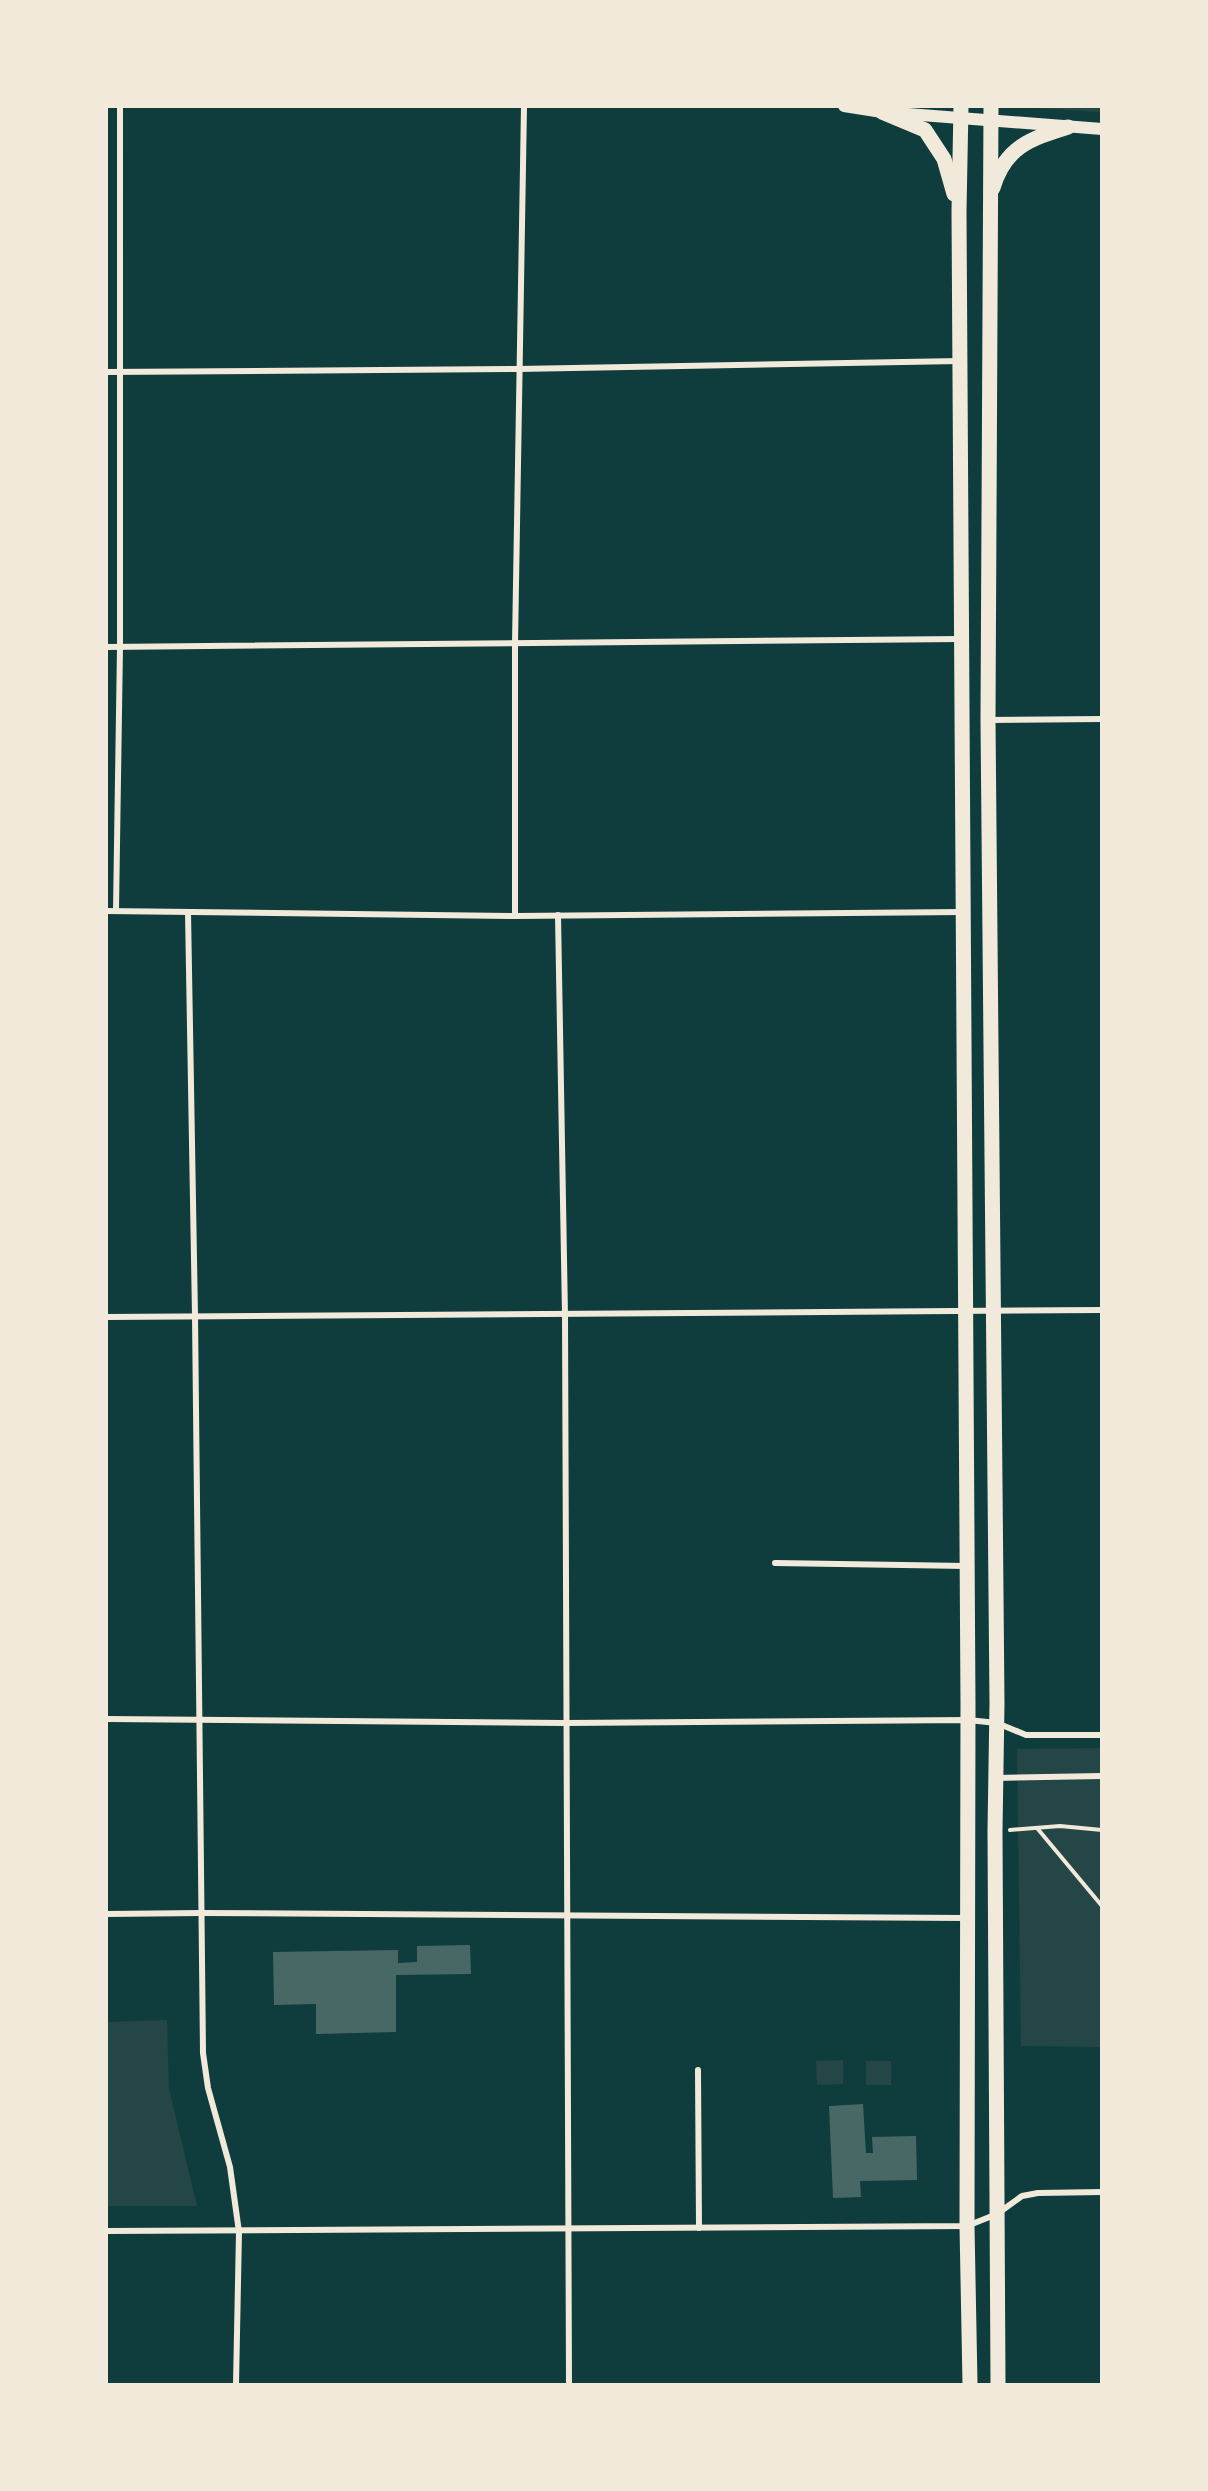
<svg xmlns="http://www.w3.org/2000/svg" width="1208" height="2491" font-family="Jost,sans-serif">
<rect width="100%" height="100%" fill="#0f3d3e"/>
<g fill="#244646">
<polygon points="1018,107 1101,107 1101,112"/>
<polygon points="1101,1748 1101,2047 1021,2046 1017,1749"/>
<polygon points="167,2020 169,2089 197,2206 107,2206 107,2022"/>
<polygon points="843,2060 843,2084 817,2085 816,2061"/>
<rect x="866" y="2061" width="25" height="24"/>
</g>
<g fill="#486865">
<polygon points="470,1945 471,1974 396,1975 396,2032 316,2034 316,2004 274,2005 273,1952 398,1950 398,1963 417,1962 417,1946"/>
<polygon points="863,2104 866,2153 873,2153 872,2137 916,2136 917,2180 860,2181 861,2197 833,2198 829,2106"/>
</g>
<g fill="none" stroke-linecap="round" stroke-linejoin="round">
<g stroke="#f1e9da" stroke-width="4">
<polyline points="1037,1828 1102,1906"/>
<polyline points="1010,1830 1060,1826 1102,1830"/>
</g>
<g stroke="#f1e9da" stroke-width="6">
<polyline points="106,372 518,369 960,361"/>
<polyline points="106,647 961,639"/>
<polyline points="988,720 1102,719"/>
<polyline points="116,910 120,647 120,106"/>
<polyline points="106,911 515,916 963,912"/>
<polyline points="188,912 195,1316 203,2053 208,2088 230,2167 239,2232 236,2384"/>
<polyline points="558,915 565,1316 569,2384"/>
<polyline points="515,916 515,644 524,106"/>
<polyline points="106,1317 1102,1310"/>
<polyline points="775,1563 966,1566"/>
<polyline points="106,1719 565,1723 968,1720 997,1723 1026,1735 1102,1735"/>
<polyline points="996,1778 1102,1776"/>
<polyline points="106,1914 201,1913 966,1918"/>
<polyline points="698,2070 699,2228"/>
<polyline points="106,2231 967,2226 997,2214 1022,2196 1038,2193 1102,2192"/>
</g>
<polyline stroke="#f1e9da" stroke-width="12" points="844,106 882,112 1102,129"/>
<g stroke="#f1e9da" stroke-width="15">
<polyline points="961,106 959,211 968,1705 967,2226 970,2384"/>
<polyline points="991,106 988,720 997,1703 995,1831 998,2384"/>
<polyline points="882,112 925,130 944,159 954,194"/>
<path d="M993 188C1005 147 1030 139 1068 127"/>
</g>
</g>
<rect width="1208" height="2491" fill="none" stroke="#f1e9da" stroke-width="216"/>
</svg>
